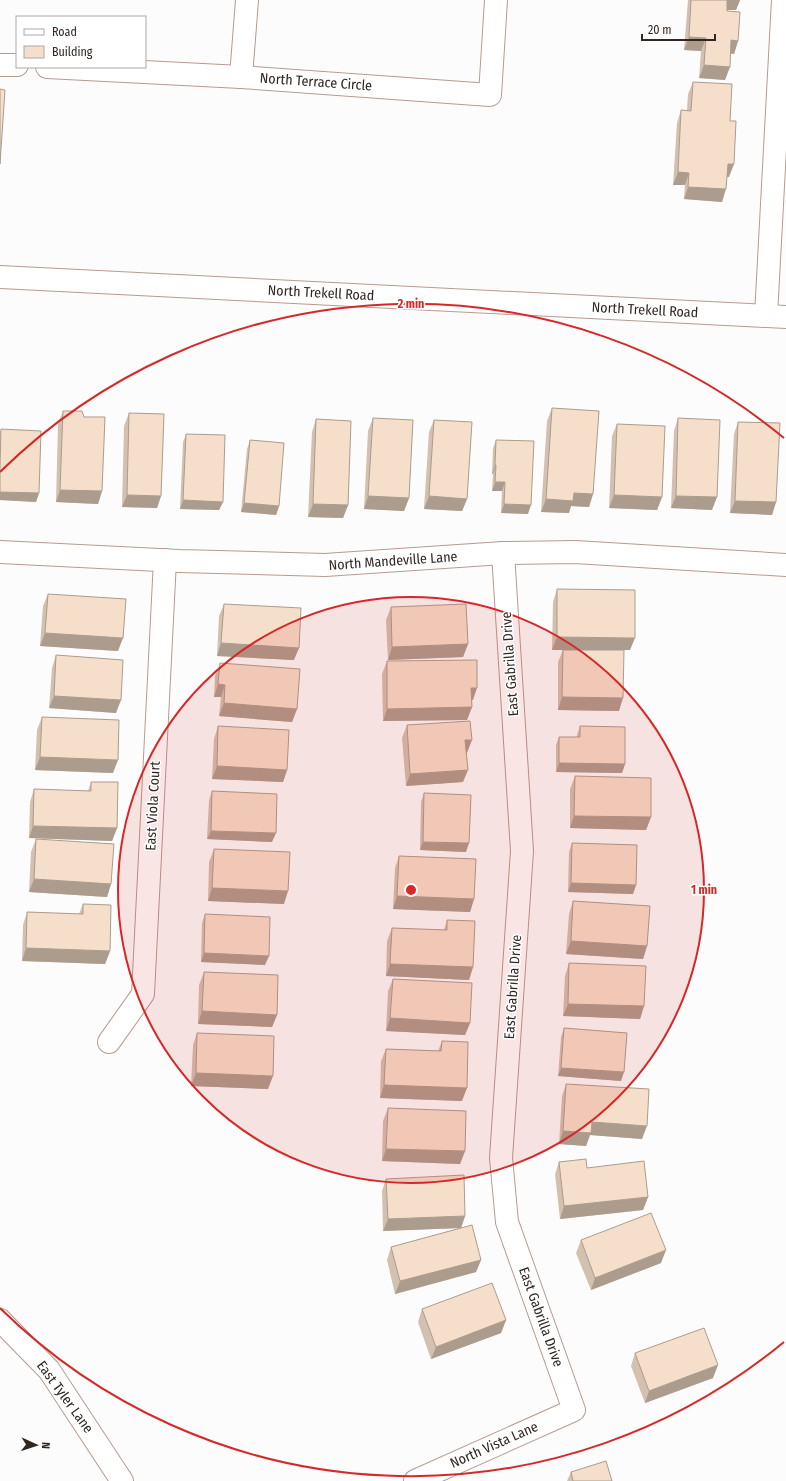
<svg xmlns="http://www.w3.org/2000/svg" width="786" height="1481" font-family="'Fira Sans Condensed',sans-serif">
<rect width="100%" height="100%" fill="#fcfcfc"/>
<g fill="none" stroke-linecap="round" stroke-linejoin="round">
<defs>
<g id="street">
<polyline points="0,65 17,65"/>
<polyline points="47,67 241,77 490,95 496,0"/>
<polyline points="241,77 247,0"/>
<polyline points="766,316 783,0"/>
<polyline points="0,552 179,561 325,565 503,553 575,552 786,565"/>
<polyline points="109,1042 143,994 165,560"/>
<polyline points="0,1320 49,1370 122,1481"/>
<polyline points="415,1481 574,1410 507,1222 501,1158 522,851 503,553"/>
</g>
<polyline id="secondary" points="0,277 786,317"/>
</defs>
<use href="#street" stroke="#b79b8e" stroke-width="24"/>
<use href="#secondary" stroke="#b79b8e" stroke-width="24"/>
<use href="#street" stroke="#fff" stroke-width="22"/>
<use href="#secondary" stroke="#fff" stroke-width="22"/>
</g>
<g fill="#d3c0ae">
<polygon points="688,0 740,0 736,10 727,10 738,41 734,54 731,53 725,80 699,78 701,51 684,50"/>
<polygon points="693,82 730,121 729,177 727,177 722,202 684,199 685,185 673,185 677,123 681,110 687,110 688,94"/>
<polygon points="552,408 593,494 589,507 571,506 569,513 541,512 547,421"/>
<polygon points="63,411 84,417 102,491 98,504 56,502 58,424"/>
<polygon points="129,413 161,496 157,508 122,507 124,426"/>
<polygon points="373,418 409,498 404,511 364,509 368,431"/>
<polygon points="678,418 712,510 671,508 674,431"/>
<polygon points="316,419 348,505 343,518 308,517 312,432"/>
<polygon points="434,420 467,499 462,511 424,509 429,432"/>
<polygon points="738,422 776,502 772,515 730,513 734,434"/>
<polygon points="617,424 662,497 657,510 609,508 612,436"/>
<polygon points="1,429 39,493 36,502 0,500 0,433"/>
<polygon points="186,434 223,502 219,510 180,509 183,442"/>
<polygon points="250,440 279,506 276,515 241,512 247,449"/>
<polygon points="496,440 528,514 501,513 502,491 492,491 493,474 492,474 493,448"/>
<polygon points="557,589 630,650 607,650 619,711 558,710 558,662 563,650 552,650 553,602"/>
<polygon points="48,594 118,651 40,646 43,606"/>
<polygon points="224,604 294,660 217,656 219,616"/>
<polygon points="391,607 468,644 463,657 388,660 386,620"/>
<polygon points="56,655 116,713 49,708 52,668"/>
<polygon points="387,661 473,700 472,700 472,707 467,720 383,721 382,674"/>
<polygon points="220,663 297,709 292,722 219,716 221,697 214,697 215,676"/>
<polygon points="42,717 113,773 35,770 37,730"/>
<polygon points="407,725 467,753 466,753 463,782 406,786 402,738"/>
<polygon points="218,726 287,770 283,782 212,779 214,739"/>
<polygon points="580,726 625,764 622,773 556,772 556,745 559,737 577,737 577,735"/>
<polygon points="575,776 651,817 646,830 570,828 570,789"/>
<polygon points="91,782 117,828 112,841 29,838 30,802 34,789 88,791"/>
<polygon points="212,791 272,842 207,839 209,800"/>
<polygon points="424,793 466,852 420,850 421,802"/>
<polygon points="36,839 111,884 107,897 29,892 31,852"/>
<polygon points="572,843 636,885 633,894 568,892 569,852"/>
<polygon points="214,849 284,904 208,901 209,862"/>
<polygon points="399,856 474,899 470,912 393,909 395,868"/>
<polygon points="573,901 647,946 643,959 566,954 569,914"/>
<polygon points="83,904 110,951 105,964 22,961 23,925 27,912 79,914"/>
<polygon points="205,914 265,965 201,962 202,923"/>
<polygon points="447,920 473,967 469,980 386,976 387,941 392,928 444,930"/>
<polygon points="569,963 644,1006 640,1019 563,1016 565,976"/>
<polygon points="204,972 277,1015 272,1027 198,1024 199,985"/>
<polygon points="393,979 470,1023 465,1035 386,1031 388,991"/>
<polygon points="564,1028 621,1081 558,1076 561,1037"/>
<polygon points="197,1033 268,1089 191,1086 193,1045"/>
<polygon points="442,1041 462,1101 380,1098 381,1061 386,1049 438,1051"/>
<polygon points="566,1084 642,1139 590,1135 586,1146 559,1144 562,1096"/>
<polygon points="388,1108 465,1151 460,1164 382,1161 383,1121"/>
<polygon points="559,1162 587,1168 648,1197 643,1210 560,1219 555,1174"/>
<polygon points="386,1179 465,1216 461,1228 481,1260 476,1272 395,1294 387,1260 391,1247 460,1228 383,1231 382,1191"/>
<polygon points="581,1240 661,1263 591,1290 576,1253"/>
<polygon points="422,1309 506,1320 501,1333 431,1359 418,1322"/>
<polygon points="635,1353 713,1378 645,1403 631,1366"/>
<polygon points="571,1472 612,1481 567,1481"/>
</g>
<g fill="#ac9c8d">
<polygon points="726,0 740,0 736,10 723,10"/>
<polygon points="689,37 706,38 701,51 684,50"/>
<polygon points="731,40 738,41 734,54 727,53"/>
<polygon points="704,65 730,67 725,80 699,78"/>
<polygon points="728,164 734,164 729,177 723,176"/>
<polygon points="678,172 689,173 685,185 673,185"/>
<polygon points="688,187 726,189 722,202 684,199"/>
<polygon points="495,465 496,465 493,474 492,474"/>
<polygon points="495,482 505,482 502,491 492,491"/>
<polygon points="60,490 102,491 98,504 56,502"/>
<polygon points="0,492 39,493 36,502 0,500"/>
<polygon points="574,493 593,494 589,507 571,506 569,513 541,512 546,499"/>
<polygon points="127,495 161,496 157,508 122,507"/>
<polygon points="614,495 662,497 657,510 609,508"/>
<polygon points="368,496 409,498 404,511 364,509"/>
<polygon points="429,496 467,499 462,511 424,509"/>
<polygon points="676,496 717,497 712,510 671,508"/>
<polygon points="183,500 223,502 219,510 180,509"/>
<polygon points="735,501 776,502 772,515 730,513"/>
<polygon points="244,503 279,506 276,515 241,512"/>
<polygon points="313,504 348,505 343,518 308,517"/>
<polygon points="504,504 531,505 528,514 501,513"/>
<polygon points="45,633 123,638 118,651 40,646"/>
<polygon points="557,637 635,638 630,650 552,650"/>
<polygon points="221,643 299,648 294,660 217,656"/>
<polygon points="468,644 463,657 388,660 392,647"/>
<polygon points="218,684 225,685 221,697 214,697"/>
<polygon points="471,688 477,688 473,700 467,700"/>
<polygon points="54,696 121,700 116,713 49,708"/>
<polygon points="562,697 623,698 619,711 558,710"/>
<polygon points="224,703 297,709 292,722 219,716"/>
<polygon points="472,707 467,720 383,721 387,709"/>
<polygon points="465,740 472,740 467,753 461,753"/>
<polygon points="40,757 118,760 113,773 35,770"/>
<polygon points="559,763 625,764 622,773 556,772"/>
<polygon points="217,766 287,770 283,782 212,779"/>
<polygon points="468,770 463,782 406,786 410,774"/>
<polygon points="574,816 651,817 646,830 570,828"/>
<polygon points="33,826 117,828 112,841 29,838"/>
<polygon points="211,831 276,833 272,842 207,839"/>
<polygon points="423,842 469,843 466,852 420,850"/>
<polygon points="34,879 111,884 107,897 29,892"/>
<polygon points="571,883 636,885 633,894 568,892"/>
<polygon points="212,888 288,891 284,904 208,901"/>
<polygon points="397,896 474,899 470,912 393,909"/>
<polygon points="571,941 647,946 643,959 566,954"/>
<polygon points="26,948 110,951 105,964 22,961"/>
<polygon points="204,953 269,956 265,965 201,962"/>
<polygon points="390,964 473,967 469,980 386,976"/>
<polygon points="568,1004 644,1006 640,1019 563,1016"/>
<polygon points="202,1011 277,1015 272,1027 198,1024"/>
<polygon points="390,1018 470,1023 465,1035 386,1031"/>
<polygon points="561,1068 624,1072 621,1081 558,1076"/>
<polygon points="196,1073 273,1076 268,1089 191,1086"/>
<polygon points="384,1085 467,1088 462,1101 380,1098"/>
<polygon points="592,1122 647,1126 642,1139 590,1135 586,1146 559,1144 563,1131"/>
<polygon points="386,1149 465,1151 460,1164 382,1161"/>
<polygon points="648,1197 643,1210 560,1219 564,1206"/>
<polygon points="465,1216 461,1228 383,1231 388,1219"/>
<polygon points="666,1250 661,1263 591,1290 595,1278"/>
<polygon points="481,1260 476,1272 395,1294 400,1281"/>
<polygon points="506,1320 501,1333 431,1359 436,1347"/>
<polygon points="718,1365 713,1378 645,1403 649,1391"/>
</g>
<g fill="#f5dfca" stroke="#ac9c8d">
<polygon points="691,0 727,0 727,11 740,12 738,41 731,40 730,67 704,65 706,38 689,37"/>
<polygon points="693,82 732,84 730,121 736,121 734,164 728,164 726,189 688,187 689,173 678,172 681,110 691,111"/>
<polygon points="0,89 5,90 0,164"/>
<polygon points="552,408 599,411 593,494 574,493 573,501 546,499"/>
<polygon points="63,411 82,411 84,417 105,417 102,491 60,490"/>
<polygon points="129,413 164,414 161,496 127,495"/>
<polygon points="373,418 413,420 409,498 368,496"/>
<polygon points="678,418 720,420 717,497 676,496"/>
<polygon points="316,419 351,421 348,505 313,504"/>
<polygon points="434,420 472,422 467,499 429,496"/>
<polygon points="738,422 780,423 776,502 735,501"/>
<polygon points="617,424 665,426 662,497 614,495"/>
<polygon points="1,429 41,431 39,493 0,492 0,466"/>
<polygon points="186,434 225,435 223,502 183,500"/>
<polygon points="250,440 284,443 279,506 244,503"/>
<polygon points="496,440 534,441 531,505 504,504 505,482 495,482 496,465 495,465"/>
<polygon points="557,589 635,590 635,638 557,637"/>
<polygon points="48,594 126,599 123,638 45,633"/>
<polygon points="224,604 301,608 299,648 221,643"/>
<polygon points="466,604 468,644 392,647 391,607"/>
<polygon points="563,650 624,650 623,698 562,697"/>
<polygon points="56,655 123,660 121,700 54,696"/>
<polygon points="477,660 477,688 471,688 472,707 387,709 387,661"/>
<polygon points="220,663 300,669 297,709 224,703 225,685 218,684"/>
<polygon points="42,717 119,720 118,760 40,757"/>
<polygon points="470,721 472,740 465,740 468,770 410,774 407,725"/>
<polygon points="218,726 289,730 287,770 217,766"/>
<polygon points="580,726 625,727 625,764 559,763 559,737 580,737"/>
<polygon points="575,776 651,778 651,817 574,816"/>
<polygon points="91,782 118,782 117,828 33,826 34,789 91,791"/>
<polygon points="212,791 277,794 276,833 211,831"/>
<polygon points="424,793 471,795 469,843 423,842"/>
<polygon points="36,839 114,844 111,884 34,879"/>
<polygon points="572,843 637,845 636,885 571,883"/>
<polygon points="214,849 290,852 288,891 212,888"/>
<polygon points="399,856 476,859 474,899 397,896"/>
<polygon points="573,901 650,906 647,946 571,941"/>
<polygon points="83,904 111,905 110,951 26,948 27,912 83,914"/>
<polygon points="205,914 270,917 269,956 204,953"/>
<polygon points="447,920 475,921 473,967 390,964 392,928 447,930"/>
<polygon points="569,963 646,966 644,1006 568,1004"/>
<polygon points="204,972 278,975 277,1015 202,1011"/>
<polygon points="393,979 472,983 470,1023 390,1018"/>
<polygon points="564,1028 627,1033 624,1072 561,1068"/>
<polygon points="197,1033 274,1036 273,1076 196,1073"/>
<polygon points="442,1041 468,1042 467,1088 384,1085 386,1049 441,1051"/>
<polygon points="566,1084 649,1089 647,1126 592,1122 591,1133 563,1131"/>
<polygon points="388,1108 466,1111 465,1151 386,1149"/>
<polygon points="586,1159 587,1168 644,1161 648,1197 564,1206 559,1162"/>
<polygon points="464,1175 465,1216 388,1219 386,1179"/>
<polygon points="651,1213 666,1250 595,1278 581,1240"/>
<polygon points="472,1225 481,1260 400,1281 391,1247"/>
<polygon points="492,1283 506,1320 436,1347 422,1309"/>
<polygon points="704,1328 718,1365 649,1391 635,1353"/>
<polygon points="606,1461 612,1481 573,1481 571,1472"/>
</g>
<circle cx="411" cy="890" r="293" fill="#d62828" fill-opacity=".12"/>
<g fill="none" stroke="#d62828" stroke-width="2">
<circle cx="411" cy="890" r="293"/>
<path d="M784 1342A586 586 0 0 1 0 1308M0 472A586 586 0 0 1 784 438"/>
</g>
<g text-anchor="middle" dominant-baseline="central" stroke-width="3" stroke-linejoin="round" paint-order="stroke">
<g font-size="14" fill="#312621" stroke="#fff">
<text transform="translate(316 82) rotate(4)">North Terrace Circle</text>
<text transform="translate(321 293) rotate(3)">North Trekell Road</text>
<text transform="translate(645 310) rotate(3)">North Trekell Road</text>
<text transform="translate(393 561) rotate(-4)">North Mandeville Lane</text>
<text transform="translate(510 664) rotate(-94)">East Gabrilla Drive</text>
<text transform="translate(153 806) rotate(-87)">East Viola Court</text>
<text transform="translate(513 987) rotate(-86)">East Gabrilla Drive</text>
<text transform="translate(541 1317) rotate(70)">East Gabrilla Drive</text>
<text transform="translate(65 1397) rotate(54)">East Tyler Lane</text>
<text transform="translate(494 1445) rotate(-24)">North Vista Lane</text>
</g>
</g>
<circle cx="411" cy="890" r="6" fill="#d62828" stroke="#fff" stroke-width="2"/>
<g font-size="12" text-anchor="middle" font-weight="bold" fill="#d62828" stroke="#fff" stroke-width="3" stroke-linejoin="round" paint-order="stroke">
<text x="411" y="308">2 min</text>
<text x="704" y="894">1 min</text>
</g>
<rect x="16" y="16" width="130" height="52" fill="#ffffff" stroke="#ada8a6"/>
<rect x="24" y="29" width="20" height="6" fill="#ffffff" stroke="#ada8a6"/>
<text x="52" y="36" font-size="12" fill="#312621">Road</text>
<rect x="24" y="46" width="20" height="12" fill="#f5dfca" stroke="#ada8a6"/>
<text x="52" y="56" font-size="12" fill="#312621">Building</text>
<g transform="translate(36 1445) rotate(93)" stroke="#ffffff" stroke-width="3" paint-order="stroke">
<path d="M0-3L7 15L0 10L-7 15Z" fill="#312621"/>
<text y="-6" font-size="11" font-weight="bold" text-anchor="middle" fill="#312621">N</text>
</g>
<path d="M642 34v6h73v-6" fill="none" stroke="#312621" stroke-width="2"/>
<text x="648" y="34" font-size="12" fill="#312621" stroke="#ffffff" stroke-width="3" paint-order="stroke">20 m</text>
</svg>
